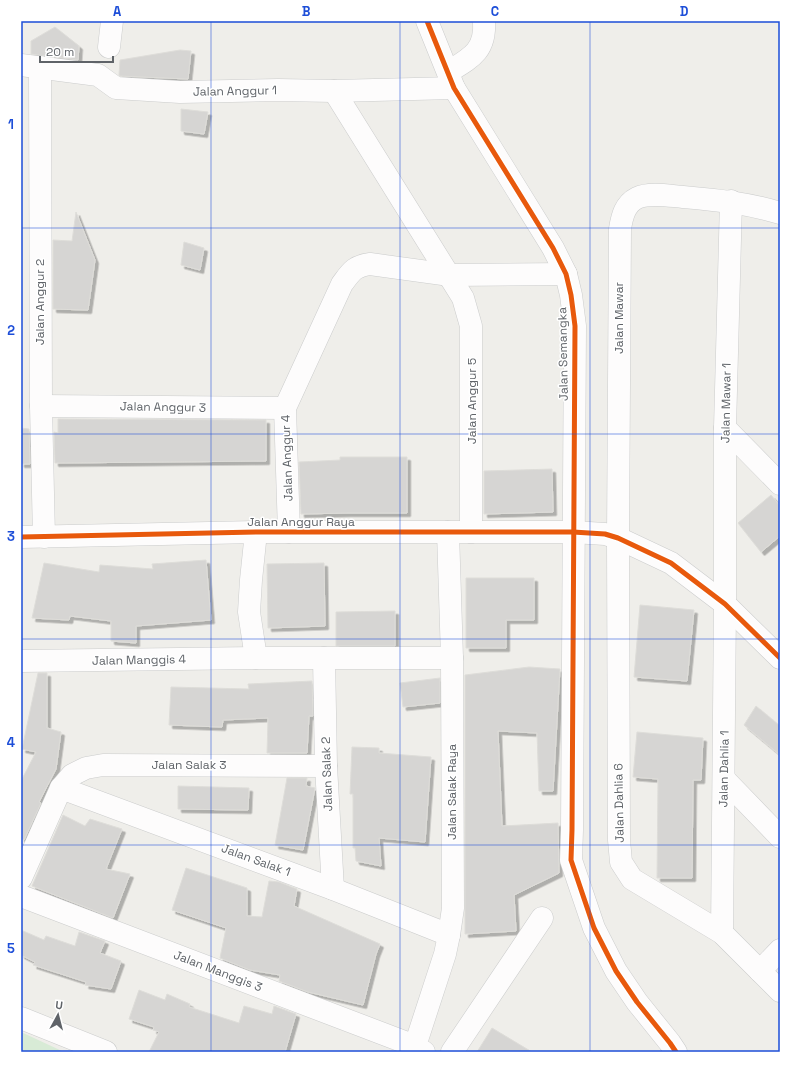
<svg xmlns="http://www.w3.org/2000/svg" width="801" height="1073" font-family="'Space Grotesk',sans-serif">
<defs>
<filter id="shadow"><feDropShadow dx="3.5" dy="3.5" stdDeviation="0" flood-color="#0004"/></filter>
</defs>
<rect width="100%" height="100%" fill="#efeeea"/>
<polygon fill="#d8ebd6" points="21,1032 62,1051 64,1052 21,1052"/>
<g fill="#d6d5d3" stroke="#deddd9" filter="url(#shadow)">
<polygon points="55,27 79,46 78,60 31,54 31,41"/>
<polygon points="180,50 191,51 188,79 120,76 119,75 120,60"/>
<polygon points="181,109 208,112 204,134 181,131"/>
<polygon points="76,212 95,260 88,310 53,309 53,240 72,241"/>
<polygon points="184,242 204,248 200,270 181,265"/>
<polygon points="58,419 266,420 266,461 55,463 54,432 58,433"/>
<polygon points="21,428 29,429 30,464 21,464"/>
<polygon points="340,457 407,457 407,513 347,513 301,514 299,462 340,460"/>
<polygon points="552,469 553,512 484,514 484,471"/>
<polygon points="771,495 780,506 780,536 761,552 738,523"/>
<polygon points="206,560 211,620 136,626 136,643 111,641 111,621 70,616 69,620 32,618 44,563 99,572 100,565 153,569 152,564"/>
<polygon points="324,563 325,626 268,628 267,564"/>
<polygon points="466,578 534,578 534,620 506,620 506,648 466,648"/>
<polygon points="640,605 694,610 687,681 634,677"/>
<polygon points="395,611 395,646 336,646 336,612"/>
<polygon points="529,667 560,669 553,791 539,791 537,733 498,731 502,826 558,823 559,873 514,895 516,931 465,934 465,675"/>
<polygon points="38,673 47,673 47,728 61,732 56,769 39,802 41,803 24,840 21,838 21,781 36,752 22,749"/>
<polygon points="440,678 440,703 403,707 400,683"/>
<polygon points="312,681 313,716 309,716 307,753 267,753 268,718 223,720 222,727 169,725 171,687 249,689 248,684"/>
<polygon points="756,706 780,726 780,755 744,725"/>
<polygon points="637,732 703,738 701,780 693,780 692,878 657,878 658,779 633,777"/>
<polygon points="352,747 379,748 379,753 431,757 425,842 379,838 381,866 356,861 355,848 353,848 353,794 350,794"/>
<polygon points="287,778 307,778 306,786 315,788 303,850 275,845"/>
<polygon points="178,786 249,788 248,810 178,809"/>
<polygon points="63,815 85,826 90,819 122,829 106,869 130,874 113,918 32,886"/>
<polygon points="186,868 247,888 247,916 262,917 269,881 279,882 297,889 294,906 380,944 376,954 363,1005 308,992 279,981 280,975 250,970 220,958 226,928 172,910"/>
<polygon points="21,930 44,940 46,936 75,946 79,932 105,941 100,953 121,961 111,989 85,985 86,982 33,965 35,962 21,955"/>
<polygon points="139,990 165,1000 167,994 190,1004 189,1007 239,1023 244,1006 272,1014 274,1006 296,1014 285,1052 149,1052 159,1032 153,1030 154,1027 129,1019"/>
<polygon points="492,1028 532,1052 477,1052"/>
</g>
<g fill="none" stroke-linecap="round" stroke-linejoin="round">
<defs>
<g id="minor">
<polyline points="427,21 454,88 553,248 566,274 571,295 575,326 572,830 571,860 594,928 616,971 637,1002 670,1043 676,1052"/>
<polyline points="109,47 112,21"/>
<polyline points="21,65 98,75 116,88 180,92 278,90 334,91 454,88"/>
<polyline points="40,67 41,406 44,537"/>
<path d="M448 72C471 58 486 51 484 21"/>
<polyline points="334,91 463,298 471,326 471,532"/>
<path d="M780 213C747 203 717 200 683 197 670 196 649 192 637 198 625 204 622 216 620 229L618 538 619 840 621 862 632 879 722 933 780 991"/>
<polyline points="41,406 285,408"/>
<polyline points="725,428 780,484"/>
<polyline points="256,532 251,580 249,612 256,658"/>
<path d="M289 532 285 408 342 284C351 272 354 266 370 264L450 275 566 274"/>
<polyline points="21,537 256,532 573,532 605,534 618,538 671,563 725,604 780,658"/>
<polyline points="324,658 326,766 333,889"/>
<polyline points="21,661 256,658 452,658"/>
<polyline points="724,779 780,837"/>
<polyline points="61,788 333,889 449,935"/>
<polyline points="21,878 61,788 72,775 86,768 103,765 326,766"/>
<polyline points="21,896 415,1046 424,1052"/>
<polyline points="722,933 725,604 725,428 731,201"/>
<polyline points="760,971 780,950"/>
<polyline points="21,1018 106,1052"/>
<polyline points="415,1046 445,954 449,935 453,908 452,658 448,532"/>
<polyline points="452,1052 542,918"/>
</g>
</defs>
<use href="#minor" stroke="#cbcccc" stroke-width="23"/>
<use href="#minor" stroke="#fdfcfc" stroke-width="22"/>
<defs>
<g id="cycleway">
<polyline points="427,21 454,88 553,248 566,274 571,295 575,326 572,830 571,860 594,928 616,971 637,1002 670,1043 676,1052"/>
<polyline points="21,537 256,532 573,532 605,534 618,538 671,563 725,604 780,658"/>
</g>
</defs>
<use href="#cycleway" stroke="#fff" stroke-width="8"/>
<use href="#cycleway" stroke="#e8590c" stroke-width="5"/>
</g>
<path fill="none" stroke="#1d4ed8" stroke-width="1" stroke-opacity="0.55" d="M211 21V1052M400 21V1052M590 21V1052M21 228H780M21 434H780M21 639H780M21 845H780"/>
<g text-anchor="middle" dominant-baseline="central" stroke-width="3" stroke-linejoin="round" paint-order="stroke">
<g font-size="12" fill="#5f6368" stroke="#fff">
<text transform="translate(235 91) rotate(-1)">Jalan Anggur 1</text>
<text transform="translate(40 302) rotate(-90)">Jalan Anggur 2</text>
<text transform="translate(619 318) rotate(-90)">Jalan Mawar</text>
<text transform="translate(563 354) rotate(-91)">Jalan Semangka</text>
<text transform="translate(472 401) rotate(-90)">Jalan Anggur 5</text>
<text transform="translate(726 403) rotate(-89)">Jalan Mawar 1</text>
<text transform="translate(163 407) rotate(1)">Jalan Anggur 3</text>
<text transform="translate(287 458) rotate(-92)">Jalan Anggur 4</text>
<text x="301" y="522">Jalan Anggur Raya</text>
<text transform="translate(139 660) rotate(-1)">Jalan Manggis 4</text>
<text x="189" y="765">Jalan Salak 3</text>
<text transform="translate(724 769) rotate(-89)">Jalan Dahlia 1</text>
<text transform="translate(327 774) rotate(-92)">Jalan Salak 2</text>
<text transform="translate(452 792) rotate(-90)">Jalan Salak Raya</text>
<text transform="translate(619 803) rotate(-91)">Jalan Dahlia 6</text>
<text transform="translate(256 860) rotate(20)">Jalan Salak 1</text>
<text transform="translate(218 971) rotate(21)">Jalan Manggis 3</text>
</g>
</g>
<rect width="801" height="1073" fill="none" stroke="#ffffff" stroke-width="44"/>
<g transform="translate(58 1015) rotate(7)" stroke="#ffffff" stroke-width="3" paint-order="stroke">
<path d="M0-3L7 15L0 10L-7 15Z" fill="#5f6368"/>
<text y="-6" font-size="11" font-weight="bold" text-anchor="middle" fill="#5f6368">U</text>
</g>
<path d="M40 56v6h73v-6" fill="none" stroke="#5f6368" stroke-width="2"/>
<text x="46" y="56" font-size="12" fill="#5f6368" stroke="#ffffff" stroke-width="3" paint-order="stroke">20 m</text>
<rect x="22" y="22" width="757" height="1029" fill="none" stroke="#1d4ed8" stroke-width="1.5"/>
<g font-size="13" text-anchor="middle" font-weight="bold" fill="#1d4ed8">
<text x="117" y="16">A</text>
<text x="306" y="16">B</text>
<text x="495" y="16">C</text>
<text x="684" y="16">D</text>
<text x="11" y="129">1</text>
<text x="11" y="335">2</text>
<text x="11" y="541">3</text>
<text x="11" y="747">4</text>
<text x="11" y="953">5</text>
</g>
</svg>
